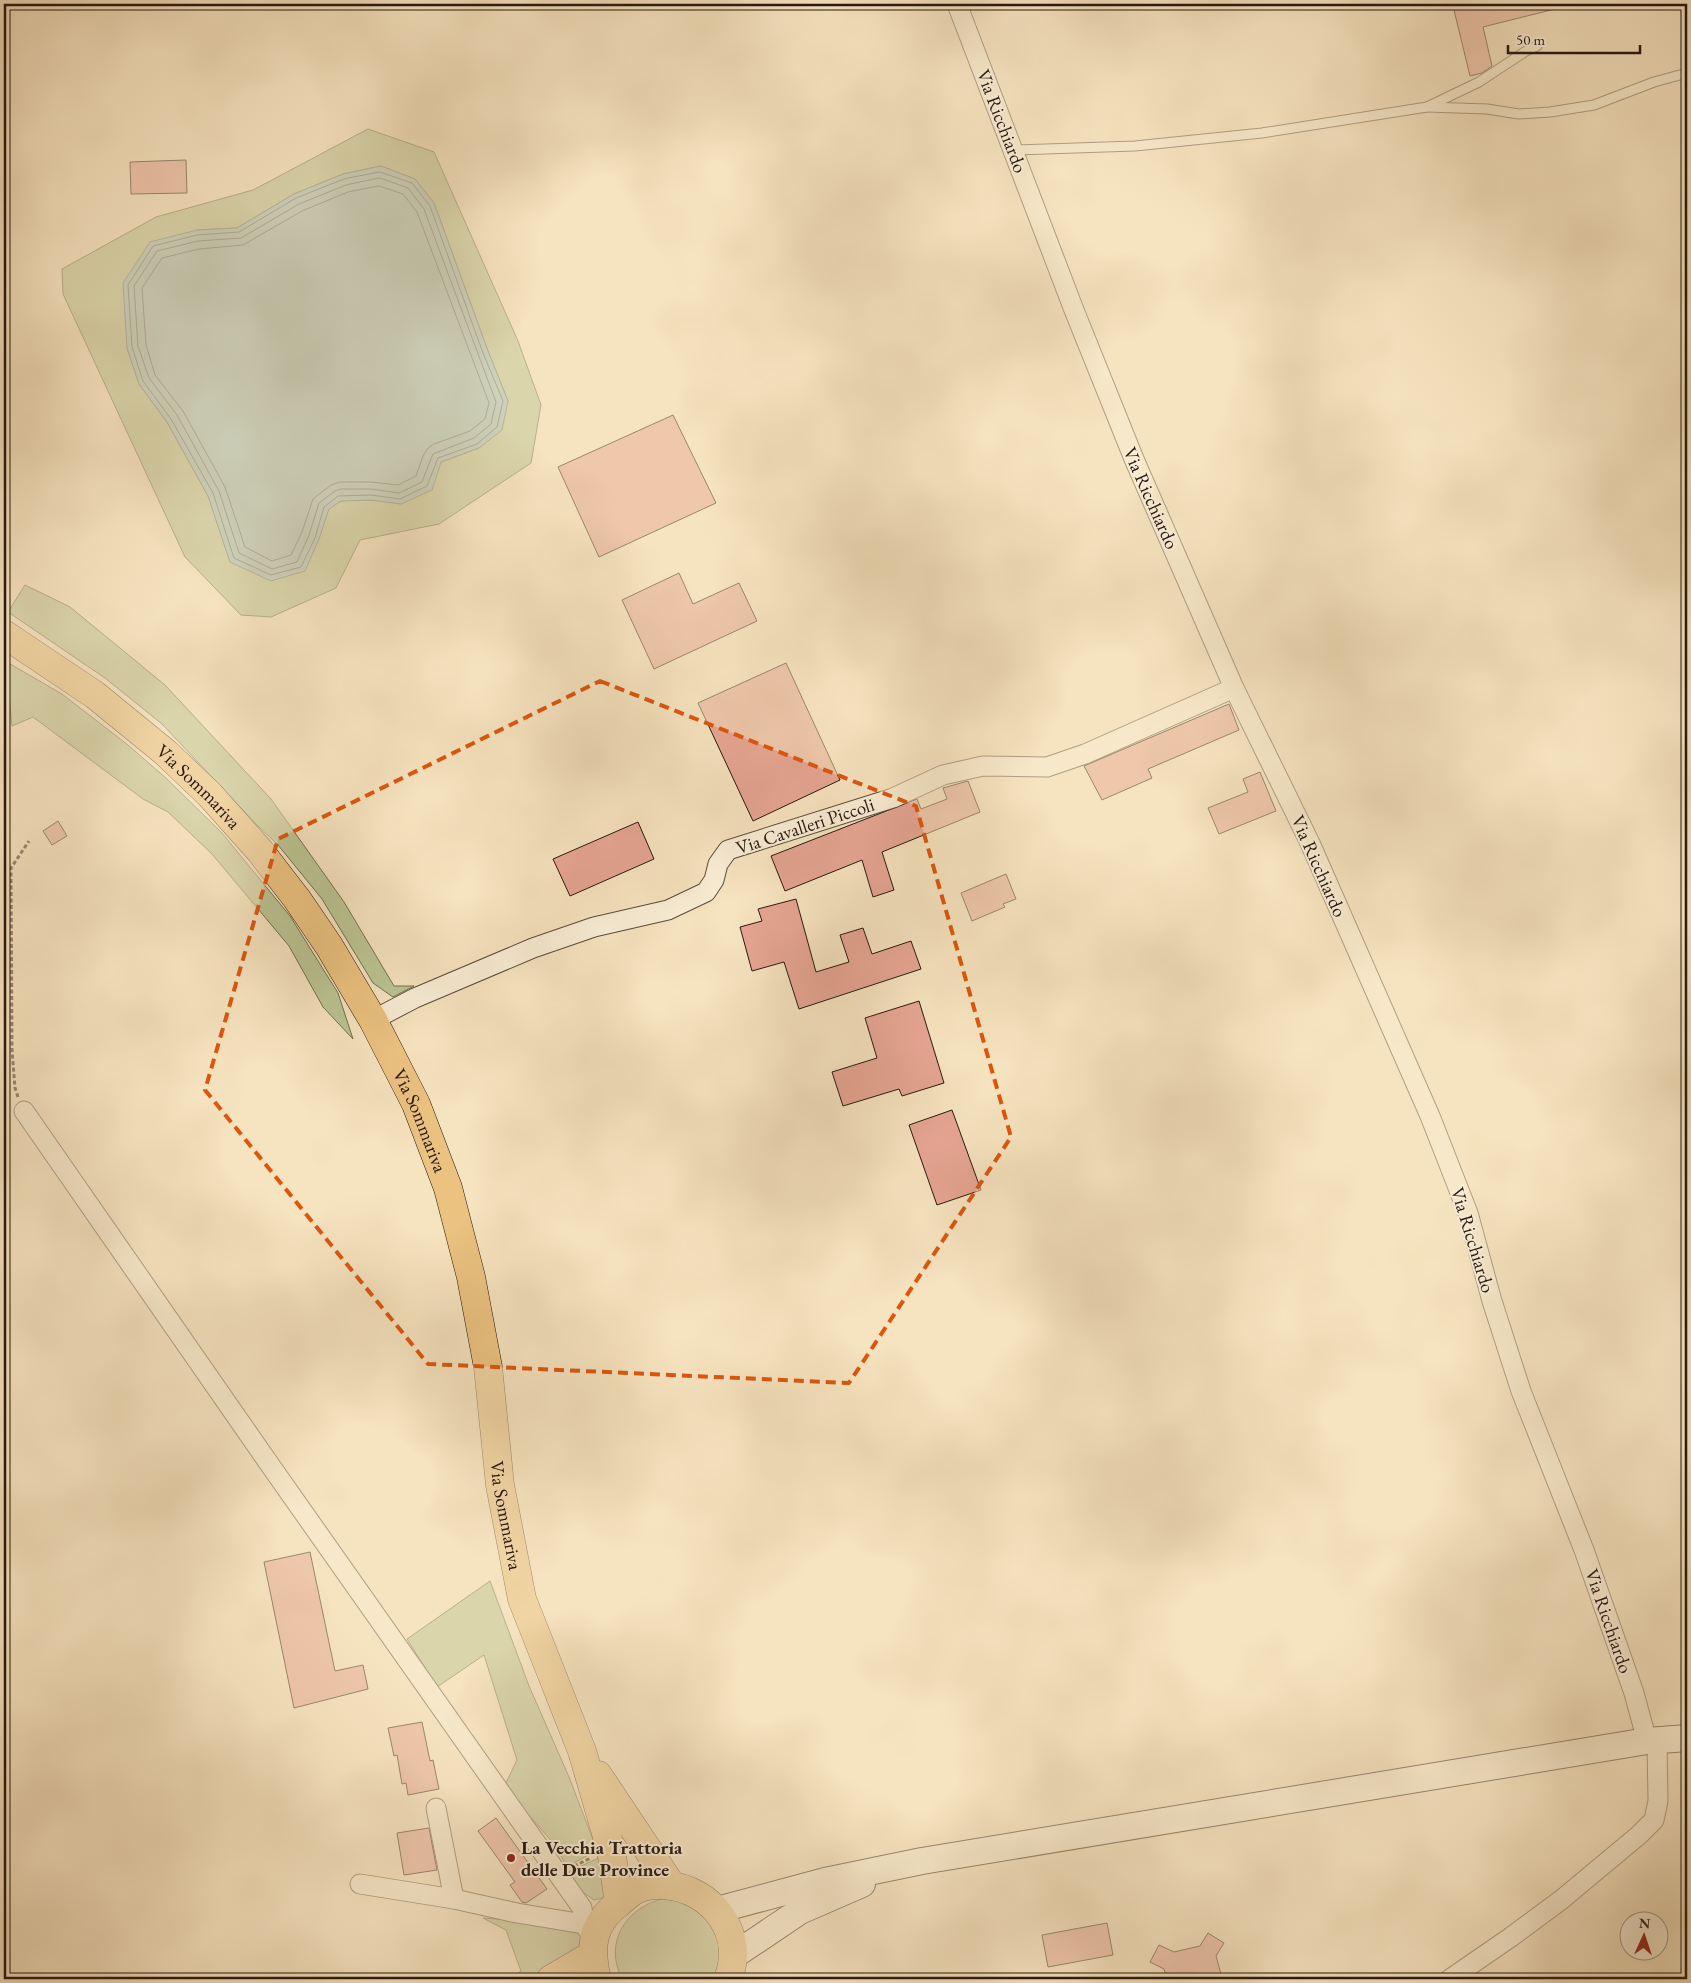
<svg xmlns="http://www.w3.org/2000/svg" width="1691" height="1983" font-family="'EB Garamond',serif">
<rect width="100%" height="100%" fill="#f6e3bf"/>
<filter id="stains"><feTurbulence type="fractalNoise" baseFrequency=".004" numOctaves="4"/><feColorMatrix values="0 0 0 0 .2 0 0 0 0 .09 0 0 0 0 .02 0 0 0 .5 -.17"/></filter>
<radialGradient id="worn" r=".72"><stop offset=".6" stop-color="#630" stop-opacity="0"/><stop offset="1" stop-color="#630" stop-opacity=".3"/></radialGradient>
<g fill="#bbc493" stroke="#716e52" fill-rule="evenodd">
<path d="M368 129 434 152 518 341 541 405 531 463 439 524 360 540 336 588 271 617 241 615 185 557 63 294 62 269 156 217 253 190ZM381 166 415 179 434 203 488 351 508 401 479 448 441 462 401 504C384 502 340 493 329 509 323 516 322 531 319 539L230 562 208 496 167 422 139 384 127 348 197 230 237 228 294 194 343 174Z"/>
<polygon points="25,585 70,607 165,685 271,799 344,902 394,986 414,986 393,997 373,983 322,899 278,845 257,825 162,724 105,678 8,612"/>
<polygon points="5,661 62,694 128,745 167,779 222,833 290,916 338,993 353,1039 323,1007 289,946 212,854 168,812 143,799 33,717 12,726"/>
<polygon points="490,1581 529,1686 569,1777 597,1850 567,1867 555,1845 504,1787 517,1760 484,1655 437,1687 407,1639"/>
<polygon points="603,1856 608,1886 603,1898 594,1900 581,1891 568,1872"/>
<path d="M665 1898H678L719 1924 721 1979H622C603 1941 627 1907 665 1898Z"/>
<polygon points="483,1918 522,1921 579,1932 584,1943 542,1979 510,1979 521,1971 506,1930"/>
</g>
<polygon fill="#9dbdb7" stroke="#6e7b74" points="381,166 415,179 434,203 488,351 508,401 502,430 479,448 441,462 432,490 401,504 371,500 341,501 329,509 319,539 305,571 271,581 230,562 208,496 167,422 139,384 127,348 123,283 150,242 197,230 237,228 294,194 343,174"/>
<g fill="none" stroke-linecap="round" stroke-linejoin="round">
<g stroke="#626a64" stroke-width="1">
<polygon points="380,172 412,183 430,206 483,353 503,401 497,427 477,444 438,458 427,486 400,499 371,495 338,496 324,507 315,538 301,567 271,575 234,558 213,493 171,419 143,381 132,347 128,285 153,246 197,235 239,232 296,198 344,179"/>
<polygon points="380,178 408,188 424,209 496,402 491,424 474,438 433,454 422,482 399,493 371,489 341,489 335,491 319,503 309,535 297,562 272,569 239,553 219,491 177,415 149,378 138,346 134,286 157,251 198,241 241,238 299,204 346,185"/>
<polygon points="379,186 403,194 417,212 489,403 485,419 470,431 434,444 427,449 423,456 416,476 398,485 371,482 340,482 331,485 313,499 302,532 291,555 272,561 245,547 225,487 183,411 155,375 146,345 142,288 162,258 199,249 243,245 302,211 348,192"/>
</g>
</g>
<g fill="#e6a593" stroke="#271810">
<polygon points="1463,4 1554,4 1555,9 1483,27 1492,66 1482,73 1470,76 1453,6"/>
<polygon points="186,160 187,193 131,194 130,162"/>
<polygon points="673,415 716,503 599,557 558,467"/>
<polygon points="679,573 693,604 739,583 757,621 654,669 622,600"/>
<polygon points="786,663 840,780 753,821 698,703"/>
<polygon points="1229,704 1239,730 1148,769 1152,778 1102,800 1084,766"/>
<polygon points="1260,772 1276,811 1219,834 1208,808 1248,792 1243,779"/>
<polygon points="968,781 980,812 882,852 894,890 873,897 862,860 785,891 771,856 917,799 921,809 947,799 943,788"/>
<polygon points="58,821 67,836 52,845 43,831"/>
<polygon points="638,822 654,859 570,896 553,859"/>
<polygon points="1006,874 1016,899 1003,904 1005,907 972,921 961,893"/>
<polygon points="796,899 816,972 849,962 840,935 863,928 872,954 911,941 921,969 799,1009 784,962 752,971 740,927 762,921 758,909"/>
<polygon points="919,1001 944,1083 902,1096 899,1089 843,1106 832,1072 877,1058 865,1018"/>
<polygon points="952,1110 981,1190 937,1205 909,1125"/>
<polygon points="310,1552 335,1671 363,1665 368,1689 294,1708 264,1562"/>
<polygon points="422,1722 430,1761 433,1760 439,1789 408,1795 406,1783 402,1784 397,1755 394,1756 388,1728"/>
<polygon points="496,1818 547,1889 526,1903 522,1902 510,1885 515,1882 478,1831"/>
<polygon points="429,1828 437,1870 404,1875 397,1833"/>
<polygon points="1107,1923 1113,1955 1048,1967 1042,1935"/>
<polygon points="1208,1933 1224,1943 1216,1956 1221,1974 1199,1979 1167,1979 1164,1969 1150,1962 1159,1945 1174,1952 1200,1946"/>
</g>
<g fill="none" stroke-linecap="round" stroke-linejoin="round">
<defs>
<g id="service">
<polyline points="1427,107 1487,109 1519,114 1550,112 1594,105 1654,82 1687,73"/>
<polyline points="1013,150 1135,146 1262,133 1427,107 1479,82 1526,51 1537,46"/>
</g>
<g id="minor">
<polyline points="957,4 1074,310 1134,459 1234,688 1310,843 1430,1116 1468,1213 1492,1301 1521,1391 1584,1550 1634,1693 1647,1741"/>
<polyline points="373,1020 415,998 533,948 594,927 668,910 706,892 714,880 718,864 728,850 893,798 943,775 983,766 1047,767 1085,754 1234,688"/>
<polyline points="24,1111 270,1465 582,1908 584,1924 594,1939"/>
<polyline points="436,1808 454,1899"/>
<polyline points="360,1884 454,1899 517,1913 584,1924"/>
<polyline points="1450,1979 1511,1937 1561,1900 1639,1835 1654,1820 1658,1801 1657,1740"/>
</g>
<g id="secondary">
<polyline points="717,1910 825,1881 922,1861 1647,1741 1687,1738"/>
<polyline points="733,1956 800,1911 862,1884"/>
</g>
<g id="primary">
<path id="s1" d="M4 634 95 695 166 753 210 795 260 851 297 899 329 946 373 1020 416 1104 448 1188 471 1277 488 1367 500 1485 522 1599 582 1751 611 1850 619 1903"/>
<polyline points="598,1775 672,1886"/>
<polyline points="551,1979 592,1955"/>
<path d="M597 1979C589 1946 592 1923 620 1902 625 1898 630 1893 635 1890 643 1886 656 1884 665 1885 712 1889 746 1933 728 1979"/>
</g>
</defs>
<use href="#service" stroke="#5b4b3c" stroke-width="11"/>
<use href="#minor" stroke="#5b4b3c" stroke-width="21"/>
<use href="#secondary" stroke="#271810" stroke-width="28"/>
<use href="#primary" stroke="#271810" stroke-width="29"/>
<g stroke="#271810" stroke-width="3" stroke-dasharray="4 2.5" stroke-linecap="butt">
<polyline points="18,1097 15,1088 12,1050 11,868 29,841"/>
<polyline points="574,1866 591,1858"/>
</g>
<use href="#service" stroke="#f9edd5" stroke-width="9"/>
<use href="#minor" stroke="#f9edd5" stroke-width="19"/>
<use href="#secondary" stroke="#f9edd5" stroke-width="26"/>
<use href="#primary" stroke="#ebc280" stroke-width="28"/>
</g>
<path d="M0 0H1691V1983H0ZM600 681 916 806 1011 1137 849 1383 428 1364 205 1090 278 839Z" fill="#f6e3bf" fill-opacity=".55" fill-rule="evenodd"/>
<path fill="none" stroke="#de560c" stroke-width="4" stroke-dasharray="10 6" stroke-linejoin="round" d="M600 681 916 806 1011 1137 849 1383 428 1364 205 1090 278 839Z"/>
<circle fill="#8f2418" stroke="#f9edd5" stroke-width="2" cx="511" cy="1858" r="5"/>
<g text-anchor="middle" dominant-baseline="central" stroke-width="4" stroke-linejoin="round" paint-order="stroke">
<g font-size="19" fill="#271810" stroke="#f9edd5">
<text transform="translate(1002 121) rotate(69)">Via Ricchiardo</text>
<text transform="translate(1151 498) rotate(66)">Via Ricchiardo</text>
<text stroke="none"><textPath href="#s1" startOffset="248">Via Sommariva</textPath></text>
<text transform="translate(805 826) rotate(-18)">Via Cavalleri Piccoli</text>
<text transform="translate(1319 866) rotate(66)">Via Ricchiardo</text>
<text stroke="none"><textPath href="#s1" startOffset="652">Via Sommariva</textPath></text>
<text transform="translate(1473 1240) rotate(73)">Via Ricchiardo</text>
<text stroke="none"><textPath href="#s1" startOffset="1058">Via Sommariva</textPath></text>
<text transform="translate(1609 1621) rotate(71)">Via Ricchiardo</text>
</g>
<g font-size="19" font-weight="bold" fill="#271810" stroke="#f9edd5" text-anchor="start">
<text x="521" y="1847">La Vecchia Trattoria<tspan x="521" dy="22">delle Due Province</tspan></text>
</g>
</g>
<rect width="1691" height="1983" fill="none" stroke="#f6e3bf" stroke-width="20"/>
<rect x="5" y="5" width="1681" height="1973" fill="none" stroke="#271810" stroke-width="2.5"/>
<rect x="10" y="10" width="1671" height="1963" fill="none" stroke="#271810"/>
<g transform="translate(1644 1936) rotate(3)"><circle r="24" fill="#f9edd5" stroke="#a59886"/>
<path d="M0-4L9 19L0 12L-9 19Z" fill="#8f2418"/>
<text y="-8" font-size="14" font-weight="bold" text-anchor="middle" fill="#271810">N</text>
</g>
<path d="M1508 45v8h132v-8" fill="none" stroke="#271810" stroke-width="2.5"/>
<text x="1516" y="45" font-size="15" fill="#271810" stroke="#f9edd5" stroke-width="4" paint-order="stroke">50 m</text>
<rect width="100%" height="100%" filter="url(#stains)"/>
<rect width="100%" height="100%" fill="url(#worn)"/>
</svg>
